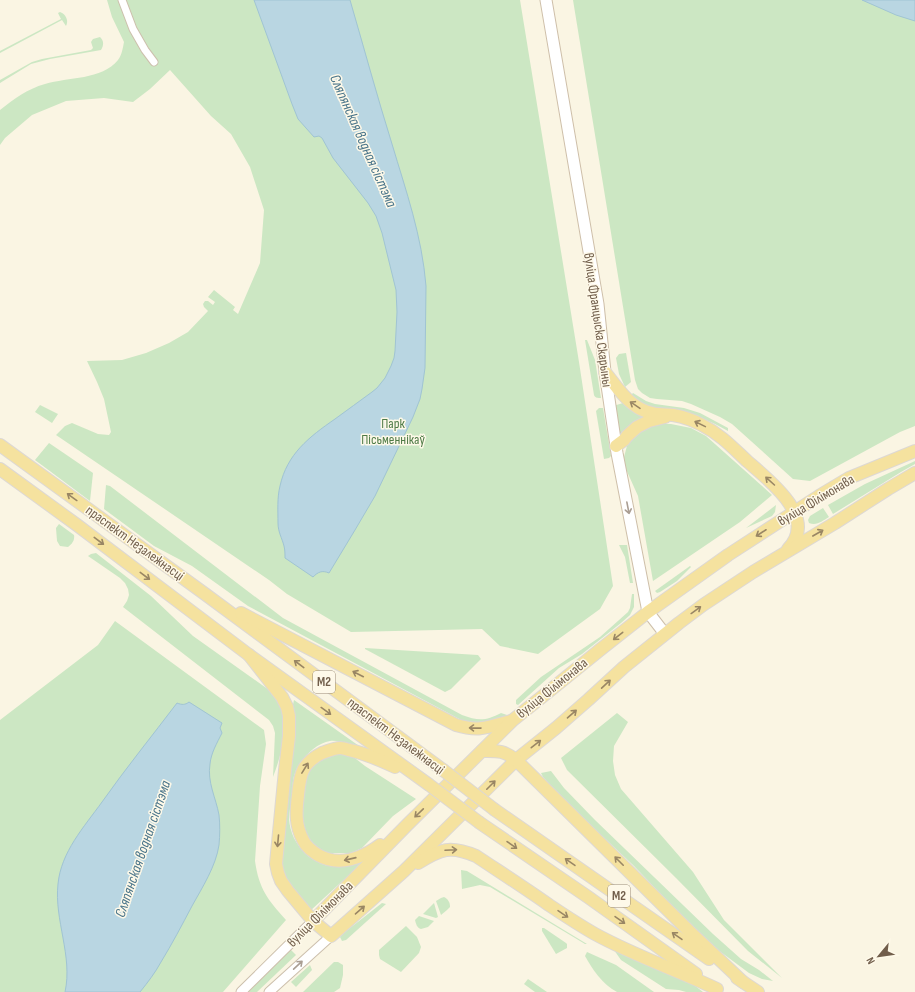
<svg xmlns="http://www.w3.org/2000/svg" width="915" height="992" font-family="'Sofia Sans Condensed',sans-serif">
<rect width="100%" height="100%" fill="#faf5e3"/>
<g fill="#cce7c3">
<path d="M107 0H520L579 362 613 586 600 609 538 654 500 646 482 629 351 632 287 594 269 580 56 435 65 426 72 423 98 434 109 435 111 432 104 399 97 382 87 361 122 360 146 353 169 343 188 332 208 311 204 307 203 304 205 301H208L213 305 215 302 208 297 214 290 235 307 233 310 238 314 260 263 264 210 250 167 231 134 211 116 170 70 150 89 133 102 104 98 66 101 32 115 5 138 0 145V110C14 99 27 89 45 84 68 77 102 80 118 60 122 55 123 47 124 42L112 17Z"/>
<polygon points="573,0 915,0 915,426 900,432 810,481 793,479 732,424 720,417 691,404 682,401 657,399 650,398 642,393 638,389 635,380"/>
<path d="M60 12C66 14 69 21 66 26L62 20 0 53V51L61 19 58 13Z"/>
<path d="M100 37C104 41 104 45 101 50L50 59 31 64 0 83V80L32 62 42 59 91 50 93 48 91 42 93 39Z"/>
<path d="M585 340H587L595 360 601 398C598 398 595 398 594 395Z"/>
<polygon points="626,353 631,382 625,387 619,374 616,358 619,354"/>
<path d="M633 393 646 401 655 404 684 408 700 413 728 428V431L715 424 693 414 652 407C645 404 636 401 631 395Z"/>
<polygon points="623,403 635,413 644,417 619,439 613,406"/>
<polygon points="40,405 58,414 52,423 35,412"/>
<polygon points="599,408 603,408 611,456 609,458 604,459 596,411"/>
<polygon points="659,424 671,424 691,428 706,436 772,495 740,522 653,581 638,496 625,467 624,457 628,442 641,429"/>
<polygon points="49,443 93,473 90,501 35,460"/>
<polygon points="915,461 915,464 901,472 833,514 828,505 865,484"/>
<path d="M106 485 110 486 283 618 462 715C478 721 486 721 501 713L507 715 495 723 489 725 465 722 248 606 192 566 154 546 104 509Z"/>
<polygon points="776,505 775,512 772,516 746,528"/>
<path d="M823 508 829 517C822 521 817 526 809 523L808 520 810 516Z"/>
<path d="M59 524 74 535C75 540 72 544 68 547L60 546 57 541 56 528Z"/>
<polygon points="619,545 627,545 633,583 630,583 625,557"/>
<path d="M96 553 151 596 193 636 269 690C274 696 278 702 281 709 289 728 280 759 273 777L275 733 273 726 269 720 123 607 127 601 129 595 128 589 125 583 120 578 88 556 91 554Z"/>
<polygon points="690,566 691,567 677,581 660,592 657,593 655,591"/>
<polygon points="632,594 634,594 634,607 630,615 621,623 582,654 559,668 518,705 516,704 516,700 541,677 600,637 628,612 630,608"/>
<path d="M115 621 264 730 266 744 260 786 255 861C259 889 268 900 286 920L223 992H0V720L98 645Z"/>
<polygon points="365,648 478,655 481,659 451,689 445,692 365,649"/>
<path d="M294 700 362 748C352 745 340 740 330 741 316 743 299 760 295 773 292 780 293 790 292 797 291 804 289 812 289 819 291 846 313 867 339 867 348 867 355 864 363 862L310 911 281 874 292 709Z"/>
<polygon points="617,713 628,722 614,746 613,761 615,775 621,789 693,872 724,920 782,978 748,951 676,878 567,770 561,758"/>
<polygon points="332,754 341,754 351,755 365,766 416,799 393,816 362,848 351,853 329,853 321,850 308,840 300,816 306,777 308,770 317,761"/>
<polygon points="551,771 564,788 595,820 713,934 741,959 759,970 773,981 762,979 749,973 706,941 634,866 561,797 543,777 541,773"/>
<polygon points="461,870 467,871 587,944 585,944 490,887 480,885 462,889"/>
<path d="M444 897C448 899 450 902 450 907L447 910 441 915 436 901 441 898Z"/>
<polygon points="382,903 386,904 346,940 342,941 340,937 345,932"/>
<polygon points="434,903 438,917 436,918 423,914"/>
<path d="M419 916 434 921 428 927 421 929C417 928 416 924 415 920Z"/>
<polygon points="406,926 417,937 421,947 419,953 401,972 380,959 379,955 379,950"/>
<polygon points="542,928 544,928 566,943 567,944 567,948 556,954 542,931"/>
<polygon points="291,950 296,955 257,992 248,992"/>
<polygon points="614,950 694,985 703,992 686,992 679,990 666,989 621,960"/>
<path d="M587 952 616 965 654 992H617C602 984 593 970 585 956Z"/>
<polygon points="334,962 338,962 343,965 343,975 340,988 334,992 303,992"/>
<polygon points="310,965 312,970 296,987 291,982"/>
<polygon points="528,979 547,992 535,992 524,984"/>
</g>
<g fill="#b9d6e2" stroke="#a0c4d3">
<path d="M254 0H350C364 48 377 96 392 144 406 191 422 236 426 286L425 368 422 389 420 399 413 417 375 496 355 530 329 573C322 570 318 572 313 577L285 558C285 554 285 550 284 546 282 538 278 532 278 523 278 511 277 498 280 486 287 454 309 437 335 419 347 410 360 401 372 392L377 388 385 378 391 366 394 358 395 351 397 312 396 290 382 233 376 216 368 203 333 158 322 138 319 136 314 137 298 119 292 104Z"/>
<polygon points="862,0 915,0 915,21 896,15"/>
<path d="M189 702 222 723 220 728 222 733C217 743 211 753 210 764 207 782 216 798 219 815 220 824 220 835 219 845 216 866 202 888 192 906 182 925 172 944 161 962 155 973 148 982 140 992H65C73 956 54 920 58 884 61 852 84 827 102 802 126 768 152 736 177 703 182 705 185 705 189 702Z"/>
</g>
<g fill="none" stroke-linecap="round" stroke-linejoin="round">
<defs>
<polyline id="minor" points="122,0 133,29 145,50 154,62"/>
<g id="tertiary">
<polyline points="241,992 313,921"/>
<polyline points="269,992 331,936"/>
</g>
<polyline id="secondary" points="546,0 598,304 605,372 617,453 648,612 665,634"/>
<g id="primary">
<path d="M605 372C613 382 622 396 633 404 638 408 646 412 652 413 659 415 667 414 673 415 684 417 693 420 702 425 720 434 733 448 747 461 769 480 819 518 788 549"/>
<polyline points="0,445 205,594 443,770"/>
<polyline points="616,446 624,440 627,436 637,427 649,421 665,417"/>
<polyline points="0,469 77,525 249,655 428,784"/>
<path d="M241 613 456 725C479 732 489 727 511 721"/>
<polyline points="249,655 282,697 287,707 289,716 289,736 285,770 277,853 276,864 278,873 281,881 288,891 313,921 331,936 404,871 516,760 556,728 588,700 624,667 679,623 703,605 753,572 835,523 888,489 915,473"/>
<path d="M482 751C498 751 503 750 516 760L689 931 743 982"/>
<polyline points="495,810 709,959"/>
<polyline points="480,823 588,897 696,974"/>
<path d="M380 845C362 858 339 867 318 855 312 851 306 847 303 840 295 825 296 811 298 795 300 774 302 763 322 753 328 751 334 748 340 748 343 748 346 749 349 750 365 753 380 760 395 767"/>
<path d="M418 863C441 849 450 845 476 856 500 872 525 888 549 905 564 915 579 925 595 934 635 956 677 970 717 989"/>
<polyline points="313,921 407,825 513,720 548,692 601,649 648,612 728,555 819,496 849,478 915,451"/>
<polyline points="737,978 758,992"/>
</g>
</defs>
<use href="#minor" stroke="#cdc0ad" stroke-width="9"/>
<use href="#tertiary" stroke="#cdc0ad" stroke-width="11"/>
<use href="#secondary" stroke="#cebfa9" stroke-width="13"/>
<use href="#primary" stroke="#ddd8d4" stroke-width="14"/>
<use href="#minor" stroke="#fff" stroke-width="7"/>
<use href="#tertiary" stroke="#fff" stroke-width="9"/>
<use href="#secondary" stroke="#fff" stroke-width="11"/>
<use href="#primary" stroke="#f5e29f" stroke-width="12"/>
<defs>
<g id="primary-bridge">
<polyline points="443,770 495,810"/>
<polyline points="428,784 480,823"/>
</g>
</defs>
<use href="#primary-bridge" stroke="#ddd8d4" stroke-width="14" stroke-linecap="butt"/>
<use href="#primary-bridge" stroke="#f5e29f" stroke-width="12"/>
</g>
<defs><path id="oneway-shaft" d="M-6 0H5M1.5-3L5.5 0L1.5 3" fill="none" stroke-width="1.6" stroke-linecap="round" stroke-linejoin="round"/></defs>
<g stroke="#998664">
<use href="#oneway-shaft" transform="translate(635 405) rotate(-146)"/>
<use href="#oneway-shaft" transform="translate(700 424) rotate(-154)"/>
<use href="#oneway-shaft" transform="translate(770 481) rotate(-138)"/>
<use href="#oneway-shaft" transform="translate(72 497) rotate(-144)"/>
<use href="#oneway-shaft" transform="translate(761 533) rotate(147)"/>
<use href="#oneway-shaft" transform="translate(818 533) rotate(-30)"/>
<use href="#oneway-shaft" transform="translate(99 541) rotate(37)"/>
<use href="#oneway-shaft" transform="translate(145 576) rotate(37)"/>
<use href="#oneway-shaft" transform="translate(696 610) rotate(-36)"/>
<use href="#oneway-shaft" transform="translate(618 636) rotate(142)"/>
<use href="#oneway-shaft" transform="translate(299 664) rotate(-143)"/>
<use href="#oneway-shaft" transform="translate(358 674) rotate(-153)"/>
<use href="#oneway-shaft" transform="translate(606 684) rotate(-43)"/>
<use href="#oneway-shaft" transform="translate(326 711) rotate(36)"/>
<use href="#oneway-shaft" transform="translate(572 714) rotate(-41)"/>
<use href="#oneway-shaft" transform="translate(475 728) rotate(-179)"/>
<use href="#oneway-shaft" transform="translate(536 744) rotate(-38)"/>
<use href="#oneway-shaft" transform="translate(305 768) rotate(-58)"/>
<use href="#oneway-shaft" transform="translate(491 785) rotate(-45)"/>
<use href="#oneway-shaft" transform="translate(419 813) rotate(136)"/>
<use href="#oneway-shaft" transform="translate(278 841) rotate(95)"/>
<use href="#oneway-shaft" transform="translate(512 845) rotate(35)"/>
<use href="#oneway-shaft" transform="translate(451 850) rotate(-3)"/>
<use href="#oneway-shaft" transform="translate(350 859) rotate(167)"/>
<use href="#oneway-shaft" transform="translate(619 861) rotate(-135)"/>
<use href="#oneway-shaft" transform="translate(570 862) rotate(-145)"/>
<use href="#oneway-shaft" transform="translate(360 910) rotate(-41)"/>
<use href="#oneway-shaft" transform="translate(563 914) rotate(34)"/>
<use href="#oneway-shaft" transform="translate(620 920) rotate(35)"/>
<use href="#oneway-shaft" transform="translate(677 936) rotate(-145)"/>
</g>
<g stroke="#aa9e93">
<use href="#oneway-shaft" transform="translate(628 508) rotate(79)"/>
<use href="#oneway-shaft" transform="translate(298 965) rotate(-43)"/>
</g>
<g text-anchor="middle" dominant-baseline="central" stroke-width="3" stroke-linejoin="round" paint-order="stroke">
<g fill="#fef9e9" stroke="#9b8c7a" stroke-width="1">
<rect x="313" y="671" width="22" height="22" rx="3"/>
<rect x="608" y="885" width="22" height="22" rx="3"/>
</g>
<g font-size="13" font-weight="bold" fill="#715e4b">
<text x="324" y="682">М2</text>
<text x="619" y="896">М2</text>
</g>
<g font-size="14" fill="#715e4b" stroke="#fef9e9">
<text transform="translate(598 320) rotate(82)">вуліца Францыска Скарыны</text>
<text transform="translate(816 500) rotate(-31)">вуліца Філімонава</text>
<text transform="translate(135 543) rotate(36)">праспект Незалежнасці</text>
<text transform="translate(552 688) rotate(-39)">вуліца Філімонава</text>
<text transform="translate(396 736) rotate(37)">праспект Незалежнасці</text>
<text transform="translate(320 914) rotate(-45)">вуліца Філімонава</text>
</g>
<g font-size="14" fill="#4f7b47" stroke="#fef9e9">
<text x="393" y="423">Парк<tspan x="393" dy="16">Пісьменнікаў</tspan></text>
</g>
<g font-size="15" font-style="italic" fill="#4a758a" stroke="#fef9e9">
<text transform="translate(363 141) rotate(66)">Сляпянская водная сістэма</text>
<text transform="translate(143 849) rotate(-71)">Сляпянская водная сістэма</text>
</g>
</g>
<g transform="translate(879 956) rotate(241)" stroke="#fef9e9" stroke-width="3" paint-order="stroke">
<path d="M0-3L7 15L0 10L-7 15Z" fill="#715e4b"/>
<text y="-6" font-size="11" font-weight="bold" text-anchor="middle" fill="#715e4b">N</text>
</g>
</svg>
